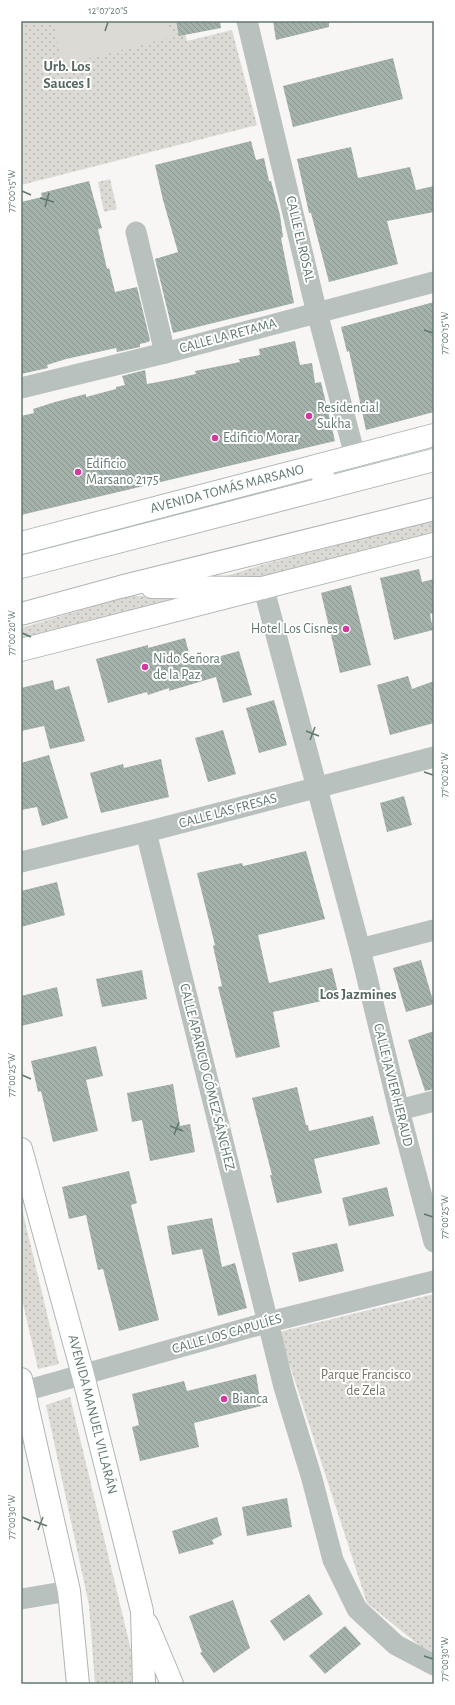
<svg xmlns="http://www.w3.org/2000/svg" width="455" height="1705" font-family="'Alegreya Sans',sans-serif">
<defs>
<pattern id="green-dots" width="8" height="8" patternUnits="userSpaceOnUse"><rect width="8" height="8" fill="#dcdad5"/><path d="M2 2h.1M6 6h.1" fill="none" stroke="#b6b6b1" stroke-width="1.8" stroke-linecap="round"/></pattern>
<pattern id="building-back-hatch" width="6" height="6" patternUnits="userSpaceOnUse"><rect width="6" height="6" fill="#a4b2ab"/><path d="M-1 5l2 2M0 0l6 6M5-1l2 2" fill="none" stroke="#89968f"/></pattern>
</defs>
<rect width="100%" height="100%" fill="#f8f5f5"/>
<g fill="url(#green-dots)">
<polygon points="21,21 182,21 187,41 232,30 257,125 21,185"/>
<polygon points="110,179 117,209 104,212 98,182"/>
<polygon points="434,520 434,538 268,583 213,580 265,564"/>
<polygon points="128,596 201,596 21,642 21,628"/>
<polygon points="21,1205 59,1364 38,1369 21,1295"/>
<polygon points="434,1294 434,1653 420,1646 367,1603 279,1332"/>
<polygon points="70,1397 132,1654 133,1684 95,1684 89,1605 46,1405"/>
</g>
<polygon fill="#dcdad5" points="53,21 168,21 172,37 63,65"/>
<g fill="url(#building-back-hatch)">
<polygon points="176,21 220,21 221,28 179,36"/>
<polygon points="273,21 329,21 329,27 276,40"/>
<polygon points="393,58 403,99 293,127 283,86"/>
<polygon points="251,141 256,160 264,158 269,181 271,181 280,215 283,237 281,238 294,303 173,333 155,259 178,252 163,200 155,165"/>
<polygon points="351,147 358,178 410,167 416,190 434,186 434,212 387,221 398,264 329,282 311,213 309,213 297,159"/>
<polygon points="89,181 102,228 98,229 107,269 109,268 115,292 137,287 150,340 148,342 140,344 140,347 117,352 116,348 66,359 47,365 48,368 21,374 21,202 42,197 41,193"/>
<polygon points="434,302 434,412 366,430 349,351 347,352 341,327"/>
<polygon points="295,341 300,365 312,363 315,383 321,382 335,441 21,515 21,416 34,413 33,409 55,402 86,394 86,397 116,389 116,387 125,385 122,376 145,370 147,384 174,379 196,374 195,371 240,362 239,359 260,355 259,349"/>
<polygon points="419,569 422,582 434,579 434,613 430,614 433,630 394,640 380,578"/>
<polygon points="351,585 371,665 340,673 321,593"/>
<polygon points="185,638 192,664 239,651 252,695 223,703 216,677 169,691 169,688 148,695 147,692 108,703 96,659 148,645 148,648"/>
<polygon points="408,676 412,689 434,681 434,723 390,735 377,685"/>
<polygon points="53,680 55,690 69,686 85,741 50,749 44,726 21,731 21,688"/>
<polygon points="274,700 287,745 259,753 246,708"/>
<polygon points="223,730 236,774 208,782 195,738"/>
<polygon points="49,755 68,818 42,826 37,807 21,810 21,763"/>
<polygon points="161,759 169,797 101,813 90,773 123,764 124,768"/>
<polygon points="404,796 412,825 387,832 380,803"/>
<polygon points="306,851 325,919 258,935 269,983 332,968 339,997 273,1012 280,1047 236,1058 218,987 222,986 213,946 215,945 197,873 242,863 243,866"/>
<polygon points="57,882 65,915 21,927 21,891"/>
<polygon points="421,960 434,1004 406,1012 393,968"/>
<polygon points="142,970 147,999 102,1007 96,979"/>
<polygon points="57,987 63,1016 21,1026 21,996"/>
<polygon points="434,1031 434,1089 425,1091 408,1040"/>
<polygon points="96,1046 103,1076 86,1080 98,1131 53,1142 41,1091 38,1092 31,1061"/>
<polygon points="173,1084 180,1126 190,1124 195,1152 150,1161 142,1120 132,1122 127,1093"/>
<polygon points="297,1087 306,1125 308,1125 309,1131 373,1116 380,1144 314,1159 322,1193 277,1203 270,1175 272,1175 252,1098"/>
<polygon points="129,1171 137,1203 131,1205 159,1320 119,1331 103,1269 98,1270 86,1215 69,1219 62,1187"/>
<polygon points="387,1187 394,1216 349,1226 342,1198"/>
<polygon points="212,1218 222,1267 235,1263 247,1308 218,1316 202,1249 172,1255 167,1226"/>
<polygon points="337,1243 344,1271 299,1282 292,1253"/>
<polygon points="256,1374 261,1406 194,1423 199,1447 140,1461 132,1427 139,1425 132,1394 184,1381 187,1391"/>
<polygon points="287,1498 292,1527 247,1536 242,1507"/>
<polygon points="217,1517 222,1535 212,1540 214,1544 179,1554 172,1531"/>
<polygon points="309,1594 323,1614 284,1641 270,1621"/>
<polygon points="233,1600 250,1648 214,1673 200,1653 202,1652 189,1616"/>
<polygon points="345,1626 361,1644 325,1674 309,1656"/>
</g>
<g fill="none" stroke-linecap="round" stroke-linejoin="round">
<defs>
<g id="secondary">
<path id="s1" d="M21 543 434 435"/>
<polyline points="21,650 434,544"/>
<path id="s2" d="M21 1149 83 1375 142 1611 144 1684"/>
<polyline points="21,1379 69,1591 78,1684"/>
<polyline points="147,1624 172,1684"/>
</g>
<g id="primary">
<polyline points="432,436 434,436"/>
<polyline points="320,465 326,488"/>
<polyline points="21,567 434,460"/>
<polyline points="152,587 263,588"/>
<polyline points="21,614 120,587 434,509"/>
</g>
</defs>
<use href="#secondary" stroke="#adb8b3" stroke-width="24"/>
<use href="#primary" stroke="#aeb7b3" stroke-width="24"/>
<g stroke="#b8c1bd" stroke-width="21">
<polyline points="247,21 313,297 355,456"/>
<polyline points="136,232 165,353"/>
<polyline points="21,388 165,353 434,282"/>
<polyline points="266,597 360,949 399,1110 434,1242"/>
<polyline points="146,832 284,1387 312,1479 333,1560 357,1609 396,1645 434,1665"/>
<polyline points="21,862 146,832 434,757"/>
<polyline points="360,949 434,930"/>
<polyline points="399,1110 434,1101"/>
<polyline points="21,1392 269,1322 434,1281"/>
<polyline points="21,1599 69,1591"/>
</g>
<use href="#secondary" stroke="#fff" stroke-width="22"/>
<use href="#primary" stroke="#fff" stroke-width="22"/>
</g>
<path fill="none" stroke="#60786e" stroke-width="1.5" d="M105 31 108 22M22 191 31 195M40 198 54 202M45 207 49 193M424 330 433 333M22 633 31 637M306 731 319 736M310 740 315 727M424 772 433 775M22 1075 31 1079M170 1126 183 1131M174 1135 179 1122M424 1214 433 1217M22 1517 31 1521M34 1521 47 1526M38 1530 43 1517M424 1656 433 1659"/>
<g fill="#d5389f" stroke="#fff" stroke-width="1.5">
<circle cx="309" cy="416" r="4"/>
<circle cx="215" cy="438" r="4"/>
<circle cx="78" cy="472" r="4"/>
<circle cx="346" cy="629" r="4"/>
<circle cx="145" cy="667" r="4"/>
<circle cx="224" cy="1399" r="4"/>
</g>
<g text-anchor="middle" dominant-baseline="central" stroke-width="4" stroke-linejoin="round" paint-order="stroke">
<g font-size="14" fill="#60786e" stroke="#fff">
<text transform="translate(300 239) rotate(77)">CALLE EL ROSAL</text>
<text transform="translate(228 336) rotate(-15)">CALLE LA RETAMA</text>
<text stroke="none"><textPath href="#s1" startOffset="213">AVENIDA TOMÁS MARSANO</textPath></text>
<text transform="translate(228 811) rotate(-15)">CALLE LAS FRESAS</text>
<text transform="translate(207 1077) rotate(76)">CALLE APARICIO GÓMEZ SÁNCHEZ</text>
<text transform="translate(393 1085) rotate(76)">CALLE JAVIER HERAUD</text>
<text transform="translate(227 1334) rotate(-16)">CALLE LOS CAPULÍES</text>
<text stroke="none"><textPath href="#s2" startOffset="275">AVENIDA MANUEL VILLARÁN</textPath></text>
</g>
<g font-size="14" fill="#60786e" stroke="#fff" text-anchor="start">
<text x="317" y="408">Residencial<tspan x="317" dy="16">Sukha</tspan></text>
<text x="223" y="438">Edificio Morar</text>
<text x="86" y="464">Edificio<tspan x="86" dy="16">Marsano 2175</tspan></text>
<text x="338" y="629" text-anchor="end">Hotel Los Cisnes</text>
<text x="153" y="659">Nido Señora<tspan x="153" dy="16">de la Paz</tspan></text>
<text x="232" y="1399">Bianca</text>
</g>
<g font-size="14" fill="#767463" stroke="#fff">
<text x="366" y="1375">Parque Francisco<tspan x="366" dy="16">de Zela</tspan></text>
</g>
<g font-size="15" font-weight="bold" fill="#566961" stroke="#fff">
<text x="67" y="66">Urb. Los<tspan x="67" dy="17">Sauces I</tspan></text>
<text x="358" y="994">Los Jazmines</text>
</g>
</g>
<rect width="455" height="1705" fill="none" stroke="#ffffff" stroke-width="44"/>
<rect x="22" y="22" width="411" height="1661" fill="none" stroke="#60786e" stroke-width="1.5"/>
<g font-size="10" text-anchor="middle" fill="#60786e">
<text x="108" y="14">12°07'20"S</text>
<text transform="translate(11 191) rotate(-90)" y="4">77°00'15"W</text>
<text transform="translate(444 333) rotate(-90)" y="4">77°00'15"W</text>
<text transform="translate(11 633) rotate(-90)" y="4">77°00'20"W</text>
<text transform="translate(444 775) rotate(-90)" y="4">77°00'20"W</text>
<text transform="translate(11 1075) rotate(-90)" y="4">77°00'25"W</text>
<text transform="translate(444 1217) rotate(-90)" y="4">77°00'25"W</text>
<text transform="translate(11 1517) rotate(-90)" y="4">77°00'30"W</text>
<text transform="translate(444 1659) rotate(-90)" y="4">77°00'30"W</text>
</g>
</svg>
